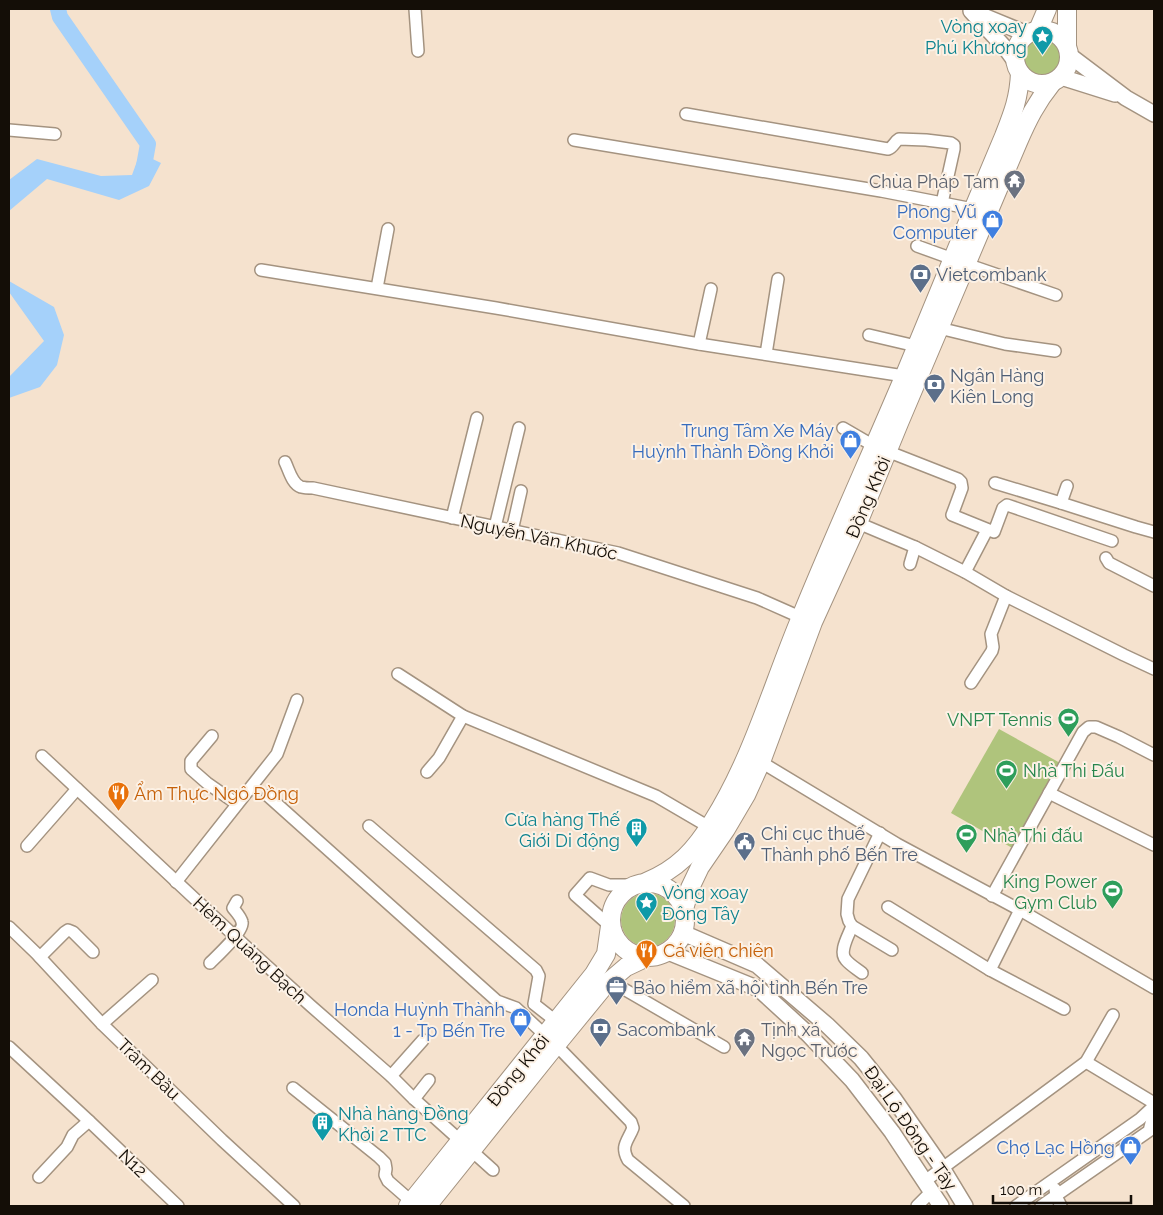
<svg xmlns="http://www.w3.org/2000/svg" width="1163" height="1215" font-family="Raleway,sans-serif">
<rect width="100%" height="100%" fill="#f5e2ce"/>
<g fill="#afc47c">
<circle cx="1042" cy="57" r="20"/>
<polygon points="999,729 1062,764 1014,849 951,813"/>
<circle cx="648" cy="920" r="27"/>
</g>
<g fill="#a5d1fa">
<polygon points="140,153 161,163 149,186 119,200 47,179 9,211 9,180 37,159 101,176 132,175"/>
<polygon points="9,281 54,307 64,335 57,365 40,387 9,398 9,377 44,341 9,292"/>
</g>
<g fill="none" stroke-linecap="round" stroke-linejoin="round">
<polyline stroke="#a5d1fa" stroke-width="16" points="58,9 60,17 148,144 142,177"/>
<defs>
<g id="street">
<polyline points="415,9 418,51"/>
<path d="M686 114 888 149C894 147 894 142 899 139L926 140 951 143 954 145V149L942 203"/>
<polyline points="9,130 55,134"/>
<polyline points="574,140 881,191 973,209"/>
<polyline points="917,246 953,259"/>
<polyline points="966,264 1056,295"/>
<polyline points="261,270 496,308 699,344 904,376"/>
<polyline points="377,288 388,229"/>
<polyline points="939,328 1005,344 1055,351"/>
<polyline points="869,335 916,346"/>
<polyline points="699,344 711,289"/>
<polyline points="766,354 778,279"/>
<polyline points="843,428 874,446 958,479 961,482 962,488 952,515 994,532 1003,508 1007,505 1112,541"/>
<path d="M285 462C289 470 292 484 301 487 305 488 309 488 313 488L618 553 757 598 800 617"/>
<polyline points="995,483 1061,503 1136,527 1154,532"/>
<polyline points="1061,503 1067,486"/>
<polyline points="452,518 477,418"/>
<polyline points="858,523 915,547 965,572 1006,596 1124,655 1154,669"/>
<polyline points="495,527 519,428"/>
<polyline points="512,531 521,491"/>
<polyline points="1106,558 1109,563 1154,586"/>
<polyline points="910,564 915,547"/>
<polyline points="965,572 987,530"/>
<polyline points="398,674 463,716 656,796 709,827"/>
<polyline points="971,683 992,651 993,647 991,634 1006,596"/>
<polyline points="212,736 191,761 191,769 207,783 237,804"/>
<polyline points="42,756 256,956 311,1006 391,1076 414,1099 493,1170"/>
<polyline points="761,762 897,844 1020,910 1154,988"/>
<polyline points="427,772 439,758 463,716"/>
<polyline points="1049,793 1154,845"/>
<polyline points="268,796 497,1001 516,1008 546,1036"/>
<polyline points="369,826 536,970 539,976 534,1004 557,1022"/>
<polyline points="880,833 848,899 847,914 849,921 852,926 892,950"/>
<polyline points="27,846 77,789"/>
<polyline points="176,882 277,754 297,700"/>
<polyline points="992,896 1083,732 1089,727 1096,727 1119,737 1154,755"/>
<polyline points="888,907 990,970 1064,1009"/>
<polyline points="610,926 575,895 590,878 609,885 634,885"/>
<path d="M852 926C849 935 838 952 846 960 850 965 857 969 862 973"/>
<polyline points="9,927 36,953 102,1024 222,1140 294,1206"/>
<polyline points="40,957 65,932 68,930 73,932 93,952"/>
<path d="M210 963C217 956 245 930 242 922 241 917 236 912 233 908L237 901"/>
<polyline points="990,970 1020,910"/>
<polyline points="610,981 724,1047"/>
<polyline points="102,1024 152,980"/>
<path d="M556 1045 631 1122 633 1128C628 1141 620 1146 628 1160L684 1206"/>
<polyline points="9,1047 89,1121 178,1206"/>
<polyline points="1086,1062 1154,1103"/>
<polyline points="391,1076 423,1040"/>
<polyline points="293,1088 379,1157 385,1163 386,1169 385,1175 388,1181 412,1202"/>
<polyline points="414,1099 429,1080"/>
<polyline points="39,1177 67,1147 73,1135 89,1121"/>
<polyline points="925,1181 1086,1062 1113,1015"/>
<polyline points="1055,1189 1056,1196 1061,1206"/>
<polyline points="917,1206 932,1191"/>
<polyline points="1016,1206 1140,1119 1154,1106"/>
<polyline points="1041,1206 1149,1131 1154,1112"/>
</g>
<g id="secondary">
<polyline points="971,11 1007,50 1015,61"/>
<polyline points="976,13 1027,34"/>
<polyline points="1069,55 1126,98 1154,114"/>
<polyline points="1061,77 1115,94"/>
<polyline points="683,933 757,965 827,1025 861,1058 894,1099 942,1168 965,1206"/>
<polyline points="668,952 759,989 808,1034 852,1080 892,1132 941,1206"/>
</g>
<g id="primary">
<circle cx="1042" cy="57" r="27"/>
<polyline points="1038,30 1047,9"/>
<polyline points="1067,45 1067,9"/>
<path d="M646 882C678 869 695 850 713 821 753 757 772 686 801 617 834 536 870 457 904 377 937 297 970 216 1004 136 1013 113 1019 98 1020 73"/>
<circle cx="648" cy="920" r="37"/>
<path d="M684 909 690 888 700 867 726 829 746 795 761 762 813 622 858 523 899 423 1018 142C1028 119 1036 103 1052 83"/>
<polyline points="408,1206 594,974 606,954 610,926"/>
<polyline points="427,1206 556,1045 606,984 626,967 645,958"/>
</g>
</defs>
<use href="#street" stroke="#a49380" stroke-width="14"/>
<use href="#secondary" stroke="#a49380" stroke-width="18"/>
<use href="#primary" stroke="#a49380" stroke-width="20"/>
<use href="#street" stroke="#fff" stroke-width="11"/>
<use href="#secondary" stroke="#fff" stroke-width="15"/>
<use href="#primary" stroke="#fff" stroke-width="18"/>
</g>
<defs>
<symbol id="sight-pin" viewBox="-11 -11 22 30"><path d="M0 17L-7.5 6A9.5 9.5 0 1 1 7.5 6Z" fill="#0f9aa8" stroke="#fcf1e5"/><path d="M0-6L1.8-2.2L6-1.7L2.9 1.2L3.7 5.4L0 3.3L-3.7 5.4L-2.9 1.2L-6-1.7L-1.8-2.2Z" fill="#fff"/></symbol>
<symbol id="temple-pin" viewBox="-11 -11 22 30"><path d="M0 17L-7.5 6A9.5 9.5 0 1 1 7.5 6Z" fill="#6b7280" stroke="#fcf1e5"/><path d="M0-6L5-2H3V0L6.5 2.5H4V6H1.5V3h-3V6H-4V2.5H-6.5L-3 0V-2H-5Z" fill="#fff"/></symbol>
<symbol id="shop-pin" viewBox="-11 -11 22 30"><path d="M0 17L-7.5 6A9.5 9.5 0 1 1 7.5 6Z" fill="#3f7fe0" stroke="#fcf1e5"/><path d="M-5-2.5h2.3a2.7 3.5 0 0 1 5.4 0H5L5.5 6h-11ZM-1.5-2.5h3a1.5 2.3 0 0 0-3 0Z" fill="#fff"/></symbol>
<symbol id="bank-pin" viewBox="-11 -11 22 30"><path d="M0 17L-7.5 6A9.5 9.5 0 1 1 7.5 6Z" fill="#5c6f8a" stroke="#fcf1e5"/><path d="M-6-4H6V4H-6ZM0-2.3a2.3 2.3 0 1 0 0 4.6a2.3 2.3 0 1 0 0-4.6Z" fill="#fff"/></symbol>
<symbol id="stadium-pin" viewBox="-11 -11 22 30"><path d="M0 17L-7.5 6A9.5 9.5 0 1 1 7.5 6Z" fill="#2e9e5b" stroke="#fcf1e5"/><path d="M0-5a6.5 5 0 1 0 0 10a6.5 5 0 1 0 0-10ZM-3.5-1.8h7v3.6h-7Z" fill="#fff"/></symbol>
<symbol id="restaurant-pin" viewBox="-11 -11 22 30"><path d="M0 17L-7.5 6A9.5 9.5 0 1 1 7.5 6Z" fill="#e8710a" stroke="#fcf1e5"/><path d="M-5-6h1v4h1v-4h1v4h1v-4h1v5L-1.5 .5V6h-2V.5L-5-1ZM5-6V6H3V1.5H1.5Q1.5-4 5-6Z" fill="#fff"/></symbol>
<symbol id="building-pin" viewBox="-11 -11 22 30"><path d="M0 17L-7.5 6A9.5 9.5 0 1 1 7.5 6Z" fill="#0f9aa8" stroke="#fcf1e5"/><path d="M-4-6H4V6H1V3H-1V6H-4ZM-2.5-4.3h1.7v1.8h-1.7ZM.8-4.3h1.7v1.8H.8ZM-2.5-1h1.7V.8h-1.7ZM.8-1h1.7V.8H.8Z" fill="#fff"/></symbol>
<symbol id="civic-pin" viewBox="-11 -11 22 30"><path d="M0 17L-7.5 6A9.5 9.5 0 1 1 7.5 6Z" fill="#5c6f8a" stroke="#fcf1e5"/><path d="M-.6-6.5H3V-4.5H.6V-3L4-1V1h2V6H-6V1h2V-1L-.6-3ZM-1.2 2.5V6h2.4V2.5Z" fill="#fff"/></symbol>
<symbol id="office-pin" viewBox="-11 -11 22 30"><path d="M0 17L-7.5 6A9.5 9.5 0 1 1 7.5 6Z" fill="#5c6f8a" stroke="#fcf1e5"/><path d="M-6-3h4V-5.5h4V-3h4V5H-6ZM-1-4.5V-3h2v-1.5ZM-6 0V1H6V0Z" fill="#fff"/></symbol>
</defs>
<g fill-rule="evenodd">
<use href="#sight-pin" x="1030" y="24" width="25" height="34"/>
<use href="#temple-pin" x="1002" y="168" width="25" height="34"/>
<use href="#shop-pin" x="980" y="208" width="25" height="34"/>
<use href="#bank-pin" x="908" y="262" width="25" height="34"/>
<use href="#bank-pin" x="922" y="372" width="25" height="34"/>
<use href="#shop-pin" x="838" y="428" width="25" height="34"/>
<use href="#stadium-pin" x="1056" y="706" width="25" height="34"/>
<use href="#stadium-pin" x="994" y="758" width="25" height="34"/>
<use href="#restaurant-pin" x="106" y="780" width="25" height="34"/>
<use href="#building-pin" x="624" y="816" width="25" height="34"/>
<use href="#stadium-pin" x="954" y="822" width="25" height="34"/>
<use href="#civic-pin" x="732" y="830" width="25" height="34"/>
<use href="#stadium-pin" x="1100" y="878" width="25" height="34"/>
<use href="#sight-pin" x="634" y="890" width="25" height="34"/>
<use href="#restaurant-pin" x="634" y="938" width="25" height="34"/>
<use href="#office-pin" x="604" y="974" width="25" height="34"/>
<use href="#shop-pin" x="508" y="1006" width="25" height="34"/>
<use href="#bank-pin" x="588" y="1016" width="25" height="34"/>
<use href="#temple-pin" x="732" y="1026" width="25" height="34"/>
<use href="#building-pin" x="310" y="1110" width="25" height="34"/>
<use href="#shop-pin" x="1118" y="1134" width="25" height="34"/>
</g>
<g text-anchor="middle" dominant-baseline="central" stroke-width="4" stroke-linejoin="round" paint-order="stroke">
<g font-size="18" fill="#0d838f" stroke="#fcf1e5" text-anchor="end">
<text x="1027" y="26">Vòng xoay<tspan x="1027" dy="21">Phú Khương</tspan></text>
<text x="620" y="819">Cửa hàng Thế<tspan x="620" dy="21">Giới Di động</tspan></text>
<text x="662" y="892" text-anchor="start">Vòng xoay<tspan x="662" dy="21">Đông Tây</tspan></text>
<text x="338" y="1113" text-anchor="start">Nhà hàng Đồng<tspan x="338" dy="21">Khởi 2 TTC</tspan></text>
</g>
<g font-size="18" fill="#5b616d" stroke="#fcf1e5" text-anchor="end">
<text x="999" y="181">Chùa Pháp Tam</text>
<text x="761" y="1029" text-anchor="start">Tịnh xá<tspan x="761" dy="21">Ngọc Trước</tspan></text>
</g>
<g font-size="18" fill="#366cbe" stroke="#fcf1e5" text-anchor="end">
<text x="977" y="211">Phong Vũ<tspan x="977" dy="21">Computer</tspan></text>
<text x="834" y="430">Trung Tâm Xe Máy<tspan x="834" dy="21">Huỳnh Thành Đồng Khởi</tspan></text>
<text x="505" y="1009">Honda Huỳnh Thành<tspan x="505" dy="21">1 - Tp Bến Tre</tspan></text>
<text x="1115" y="1147">Chợ Lạc Hồng</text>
</g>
<g font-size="18" fill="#4e5e75" stroke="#fcf1e5" text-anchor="start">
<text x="936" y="274">Vietcombank</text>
<text x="950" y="375">Ngân Hàng<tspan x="950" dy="21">Kiên Long</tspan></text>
<text x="761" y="833">Chi cục thuế<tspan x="761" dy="21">Thành phố Bến Tre</tspan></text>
<text x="633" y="987">Bảo hiểm xã hội tỉnh Bến Tre</text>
<text x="617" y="1029">Sacombank</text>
</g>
<g font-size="18" fill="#140e07" stroke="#fcf1e5">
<text transform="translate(868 497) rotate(-67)">Đồng Khởi</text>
<text transform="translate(539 537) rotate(12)">Nguyễn Văn Khước</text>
<text transform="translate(250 950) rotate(43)">Hẻm Quảng Bạch</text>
<text transform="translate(149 1069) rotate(44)">Trâm Bầu</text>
<text transform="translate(518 1070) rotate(-51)">Đồng Khởi</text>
<text transform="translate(911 1128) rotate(55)">Đại Lộ Đông - Tây</text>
<text transform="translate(133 1163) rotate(44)">N12</text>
</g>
<g font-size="18" fill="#27864d" stroke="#fcf1e5" text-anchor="end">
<text x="1052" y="719">VNPT Tennis</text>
<text x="1023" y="770" text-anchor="start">Nhà Thi Đấu</text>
<text x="983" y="835" text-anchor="start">Nhà Thi đấu</text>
<text x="1097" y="881">King Power<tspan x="1097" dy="21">Gym Club</tspan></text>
</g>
<g font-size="18" fill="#c56008" stroke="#fcf1e5" text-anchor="start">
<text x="134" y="793">Ẩm Thực Ngô Đồng</text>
<text x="663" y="950">Cá viên chiên</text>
</g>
</g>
<rect width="1163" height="1215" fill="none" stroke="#140e07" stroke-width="20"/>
<path d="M993 1195v8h138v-8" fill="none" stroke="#140e07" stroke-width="2.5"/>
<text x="1000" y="1195" font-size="15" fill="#140e07" stroke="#fcf1e5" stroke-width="4" paint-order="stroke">100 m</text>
</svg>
